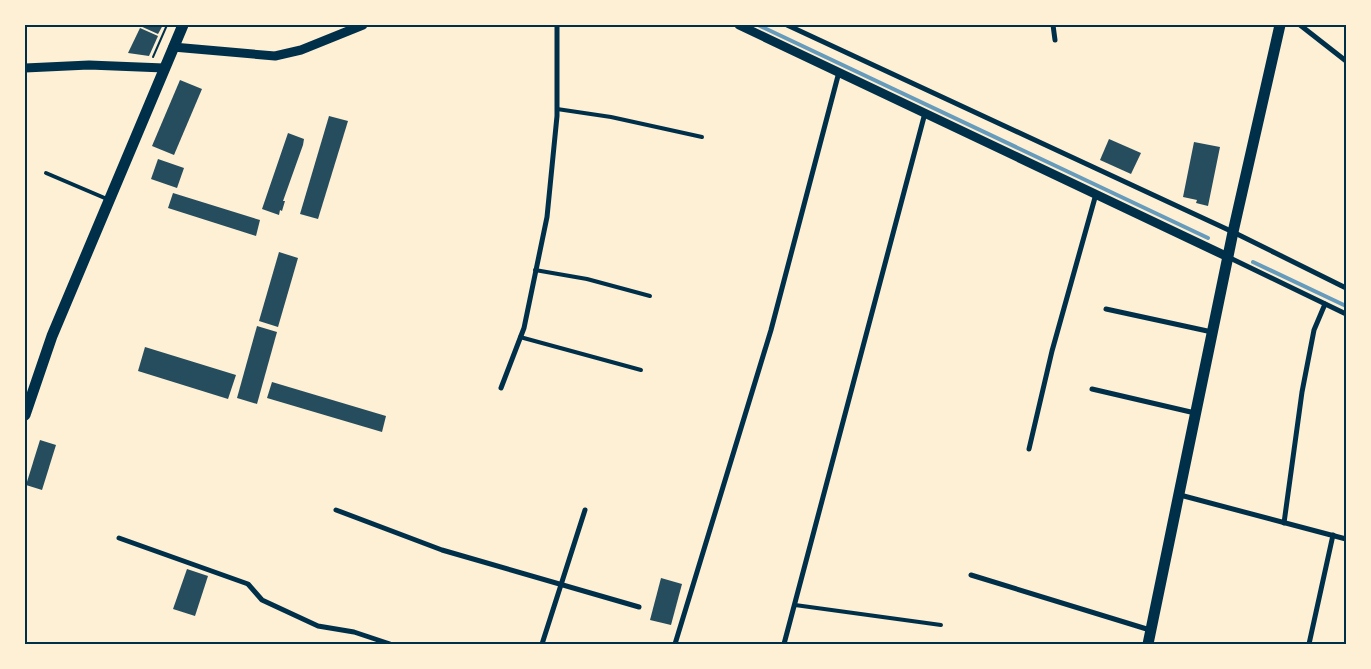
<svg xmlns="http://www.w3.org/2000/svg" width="1371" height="669" font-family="'Nunito Sans',sans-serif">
<rect width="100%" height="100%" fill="#fdf0d5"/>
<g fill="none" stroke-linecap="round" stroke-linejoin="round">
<g stroke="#669bbc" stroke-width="4">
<polyline points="758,25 1208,238"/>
<polyline points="1253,262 1346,306"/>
</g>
</g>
<g fill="#264d5e">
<polygon points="138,25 163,25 158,34"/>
<polygon points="140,28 158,36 149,56 128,53"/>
<polygon points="180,80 202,89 174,155 152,146"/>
<polygon points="329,116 348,121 318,219 300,214"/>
<polygon points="288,133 304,139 303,145 283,201 285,201 282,211 280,210 279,215 262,209"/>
<polygon points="1109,139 1141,153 1131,174 1100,160"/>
<polygon points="1194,142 1220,147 1208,206 1196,203 1197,200 1183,197"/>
<polygon points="158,159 184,168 177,188 151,179"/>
<polygon points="173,193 260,220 256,236 168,208"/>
<polygon points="279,252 298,258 278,327 259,321"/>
<polygon points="257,326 277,332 257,404 237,398"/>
<polygon points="145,347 236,375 228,399 138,371"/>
<polygon points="272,382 386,416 382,432 267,398"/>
<polygon points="40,440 56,445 42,490 26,485"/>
<polygon points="187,569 208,576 195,616 173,609"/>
<polygon points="661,578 682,584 671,625 650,620"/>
</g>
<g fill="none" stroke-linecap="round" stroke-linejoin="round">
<polyline stroke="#003049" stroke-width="2" points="153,57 167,25"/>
<g stroke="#003049" stroke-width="4">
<polyline points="557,109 611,117 702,137"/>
<polyline points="46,173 107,199"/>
<polyline points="535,270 587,279 650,296"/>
<polyline points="520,337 641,370"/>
<polyline points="795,605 941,625"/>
</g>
<g stroke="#003049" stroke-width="5">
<polyline points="787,25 1233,232 1346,288"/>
<polyline points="1053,25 1055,40"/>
<polyline points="1300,25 1346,61"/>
<polyline points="1228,257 1346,314"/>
<polyline points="1106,309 1212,332"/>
<polyline points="501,388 524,328 547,217 557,116 557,25"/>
<polyline points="1092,389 1195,413"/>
<polyline points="1029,449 1052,351 1096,194"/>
<polyline points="1180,495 1346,539"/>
<polyline points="336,510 442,550 639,607"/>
<polyline points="1284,523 1302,392 1314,330 1325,304"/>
<polyline points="119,538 248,584 262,600 318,626 354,632 390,644"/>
<polyline points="971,575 1150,630"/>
<polyline points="542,644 585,510"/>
<polyline points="675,644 771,330 839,72"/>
<polyline points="784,644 925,113"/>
<polyline points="1309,644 1333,535"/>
</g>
<g stroke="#003049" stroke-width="9">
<polyline points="739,25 1228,257"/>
<polyline points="173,47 275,56 301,50 363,25"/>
<polyline points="25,68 89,65 164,68"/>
</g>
<g stroke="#003049" stroke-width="11">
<polyline points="25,415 52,336 183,25"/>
<polyline points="1148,644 1233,232 1280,25"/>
</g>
</g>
<rect width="1371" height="669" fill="none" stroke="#fdf0d5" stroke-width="52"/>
<rect x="26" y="26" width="1319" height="617" fill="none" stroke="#003049" stroke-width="2"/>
</svg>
